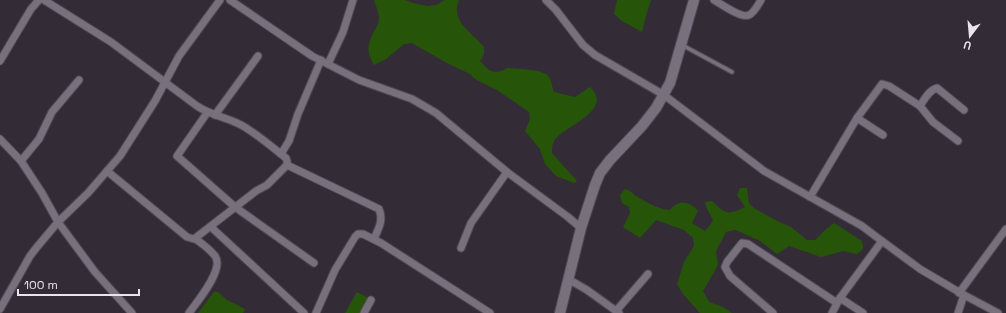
<svg xmlns="http://www.w3.org/2000/svg" width="1006" height="313" font-family="'Space Grotesk',sans-serif">
<rect width="100%" height="100%" fill="#332c37"/>
<g fill="#265509">
<path d="M374 0H405L413 3 428 6 436 5 445 0H459C450 21 472 33 484 47V54L480 61C489 71 494 76 507 68 517 69 544 69 549 77 552 81 552 88 554 92L575 97 590 87C614 109 567 126 556 138 552 142 552 149 552 153L577 181 574 183 556 176 545 164 540 149 525 131 530 119 529 112 497 90 475 79 470 74 445 62 412 43 404 44 386 59 374 65C366 52 367 43 375 30 377 26 379 23 379 18 379 13 376 6 374 0Z"/>
<polygon points="617,0 651,0 647,12 642,32 622,21 614,14"/>
<path d="M740 188H747L749 203 754 208 777 221 791 227 807 240H815L825 230 834 223 862 241 863 249 857 254 843 251 821 257 789 246 777 254 760 241 738 231 735 230 726 232 716 251 718 265 703 291 709 302 723 307 732 313H700L683 294 677 284 684 262 694 246 693 238 684 230 656 220 640 238 623 227 630 213 629 207 622 203 620 195 625 189C632 191 632 194 638 197 647 203 659 209 670 210 679 199 689 201 698 211L692 223 705 231 713 221C711 214 706 210 705 202L712 201C726 215 728 215 745 207L737 195Z"/>
<polygon points="214,292 218,292 227,300 245,309 243,313 198,313"/>
<polygon points="357,292 374,301 367,313 345,313"/>
</g>
<g fill="none" stroke-linecap="round" stroke-linejoin="round">
<defs>
<polyline id="lane" points="682,45 732,72"/>
<g id="street">
<path d="M44 0 111 42 197 106C212 116 227 117 243 126 258 135 272 147 286 158L287 161V165L267 185 256 191 194 239 187 237 107 171"/>
<polyline points="230,0 312,56 359,80 412,99 436,113 507,172 568,217 581,228"/>
<polyline points="546,0 556,10 583,45 595,55 664,95 764,171 862,226 882,241 840,298 832,313"/>
<path d="M714 0C721 4 742 19 749 15 754 13 758 5 761 0"/>
<polyline points="0,61 31,9 39,0"/>
<polyline points="328,64 343,32 353,0"/>
<path d="M920 106C924 100 929 90 937 88L964 110"/>
<polyline points="207,113 177,156 235,207 314,263"/>
<polyline points="215,115 258,56"/>
<polyline points="857,118 883,135"/>
<polyline points="0,139 21,161 42,193 58,222 95,272 132,313"/>
<polyline points="281,154 289,141 298,114 321,60"/>
<polyline points="21,161 39,139 52,112 79,80"/>
<path d="M287 165 379 209C384 221 378 229 374 239"/>
<polyline points="810,197 857,118 882,84 889,86 920,106 933,122 958,141"/>
<polyline points="211,227 304,313"/>
<polyline points="882,241 920,269 964,295 958,313"/>
<polyline points="461,248 471,223 507,172"/>
<polyline points="568,279 587,290 619,313"/>
<polyline points="959,293 1006,229"/>
<polyline points="964,295 998,313"/>
<polyline points="840,298 863,313"/>
<polyline points="0,309 30,256 37,247 58,222 88,193 120,156 155,101 179,56 220,0"/>
<polyline points="616,311 648,274"/>
<path d="M189 313C197 302 225 269 215 256 210 249 202 244 196 239"/>
<polyline points="316,313 335,270 355,237 358,234 363,234 381,243 490,313"/>
<polyline points="364,313 371,300"/>
<polyline points="773,313 730,276 725,267 727,262 742,243 748,244 837,303"/>
</g>
<polyline id="secondary" points="560,313 581,228 595,185 600,173 610,160 642,126 656,108 670,83 694,0"/>
</defs>
<use href="#lane" stroke="#504a54" stroke-width="5.5"/>
<use href="#street" stroke="#504a54" stroke-width="9"/>
<use href="#secondary" stroke="#504a54" stroke-width="12"/>
<use href="#lane" stroke="#78707c" stroke-width="3.5"/>
<use href="#street" stroke="#78707c" stroke-width="7"/>
<use href="#secondary" stroke="#78707c" stroke-width="10"/>
</g>
<g transform="translate(970 36) rotate(196)" stroke="#332c37" stroke-width="3" paint-order="stroke">
<path d="M0-3L7 15L0 10L-7 15Z" fill="#e9e5ec"/>
<text y="-6" font-size="11" font-weight="bold" text-anchor="middle" fill="#e9e5ec">U</text>
</g>
<path d="M18 289v6h121v-6" fill="none" stroke="#e9e5ec" stroke-width="2"/>
<text x="24" y="289" font-size="12" fill="#e9e5ec" stroke="#332c37" stroke-width="3" paint-order="stroke">100 m</text>
</svg>
